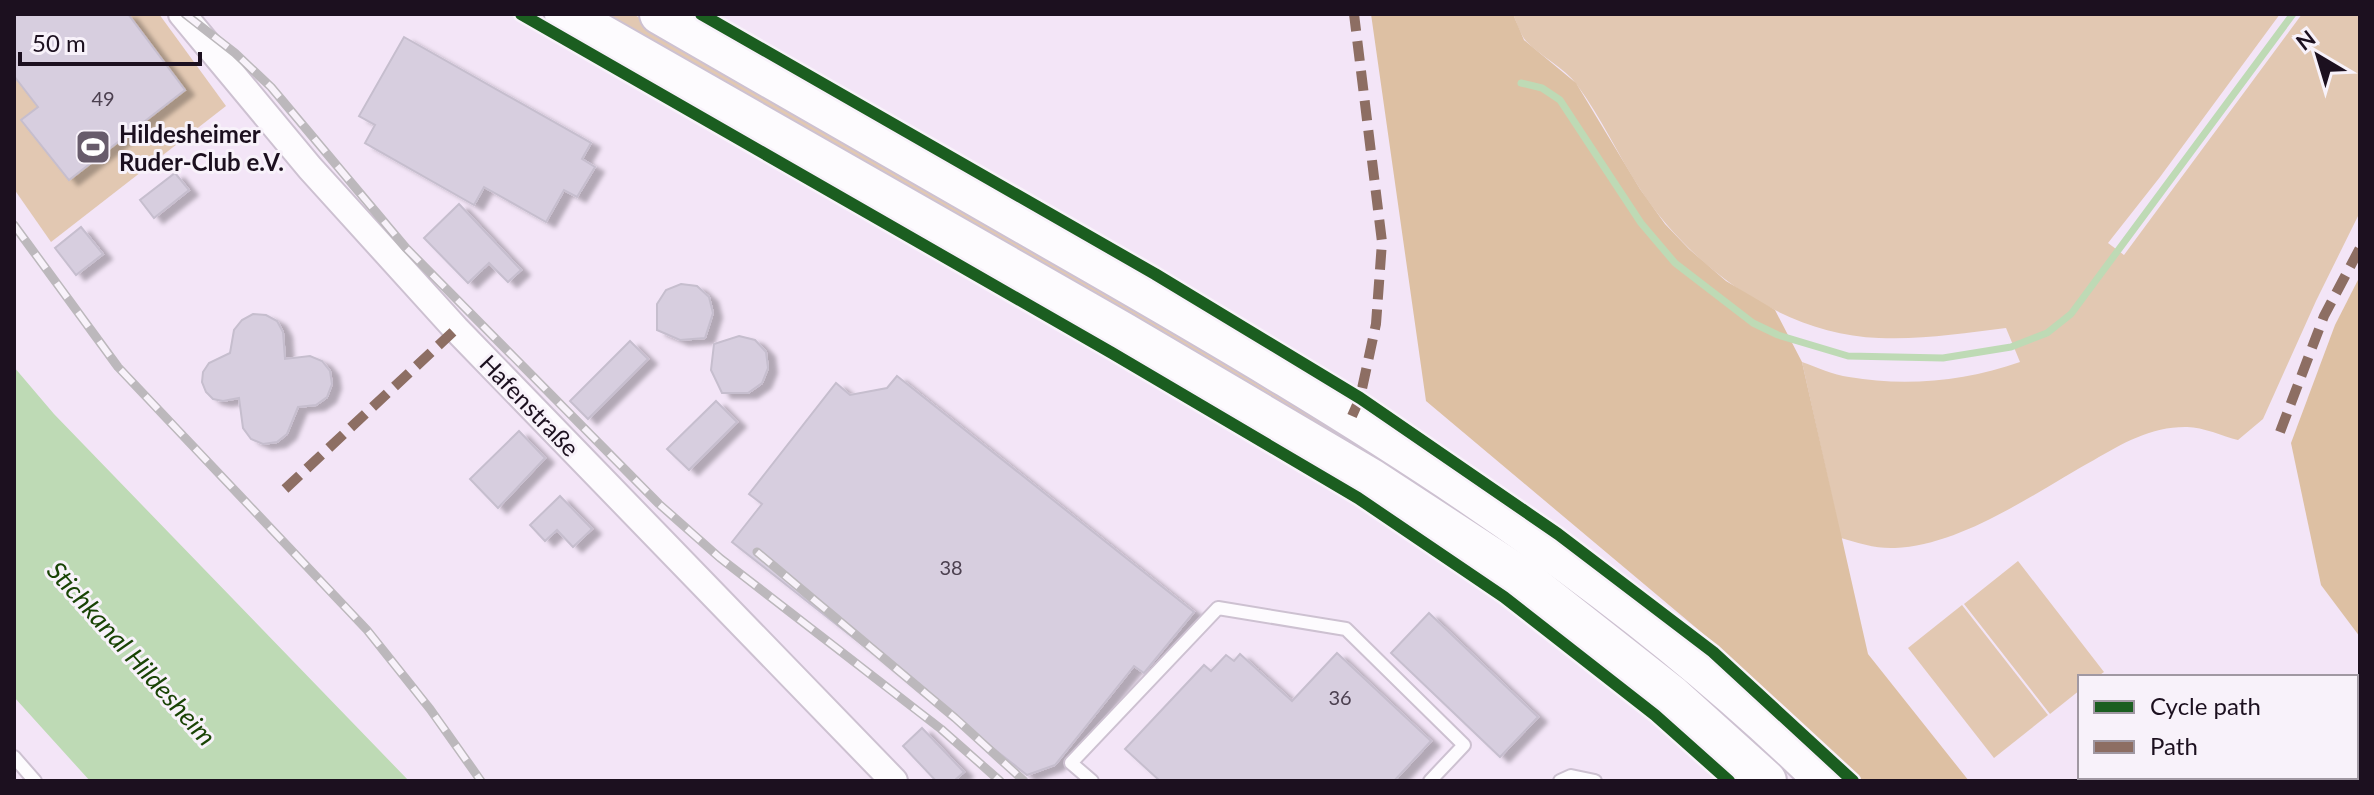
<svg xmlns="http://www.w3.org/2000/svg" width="2374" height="795" font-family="Lato,sans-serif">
<defs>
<filter id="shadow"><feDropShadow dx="9" dy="5" stdDeviation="2" flood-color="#0004"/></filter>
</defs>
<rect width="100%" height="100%" fill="#f3e5f7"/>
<g fill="#e2c8b2">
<polygon points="14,14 159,14 226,106 51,242 14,189"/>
<polygon points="597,14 633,14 1353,430 1344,446"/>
<path d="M1513 14H2280L2160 177 2108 243 2124 255 2302 14H2360V212L2316 301 2263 419 2238 440C2222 436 2201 426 2185 427 2151 427 2123 443 2094 460 2036 492 1963 545 1895 548 1877 549 1858 543 1841 538L1802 362C1817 367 1833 375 1849 377 1906 387 1966 381 2020 362L2006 328C1964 333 1922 340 1879 338 1782 334 1692 268 1640 189 1618 155 1601 117 1577 85 1564 67 1541 57 1526 41 1520 34 1517 23 1513 14Z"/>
<polygon points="2018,561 2104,672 2097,677 2080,677 2080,690 2050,714 1964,604"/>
<polygon points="1962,605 2048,715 1994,758 1908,648"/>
</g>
<g fill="#ddc0a3">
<polygon points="1371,14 1513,14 1524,40 1576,83 1640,189 1665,224 1689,249 1726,281 1775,310 1802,362 1868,654 1969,781 1861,781 1713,642 1426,401"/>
<polygon points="2360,276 2360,637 2321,585 2291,443 2335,325"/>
</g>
<polygon fill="#bedab5" points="14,367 54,414 409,781 90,781 14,697"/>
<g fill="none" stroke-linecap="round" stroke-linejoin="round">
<polyline stroke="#bedab5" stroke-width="7" points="1521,83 1542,88 1560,100 1641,223 1675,263 1753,323 1778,335 1848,356 1943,358 2011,347 2047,333 2071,314 2293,14"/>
</g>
<g fill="#d7cedf" stroke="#c6bece" stroke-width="2" filter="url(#shadow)">
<polygon points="14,14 128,14 185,90 69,180 21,120 38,107 14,76"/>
<polygon points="404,37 591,143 582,159 595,167 577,197 564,190 546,222 484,187 474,205 365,143 375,125 359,116"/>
<polygon points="175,173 189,190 154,218 140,200"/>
<polygon points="459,204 521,270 508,282 489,263 468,283 424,238"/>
<polygon points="81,227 103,254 76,275 55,248"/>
<polygon points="681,284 697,286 709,297 713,313 705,338 680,340 657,330 657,304 666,290"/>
<polygon points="253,314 266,315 277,321 283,332 285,359 310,356 322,361 330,371 332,384 327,397 316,405 298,407 287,434 277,442 263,444 251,439 243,428 239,398 223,401 213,399 206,392 202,382 203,372 209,363 230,353 234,330 242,320"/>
<polygon points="739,336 755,340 766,352 768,368 762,383 748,393 722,393 711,370 714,344"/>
<polygon points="630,341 648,359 588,419 570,401"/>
<polygon points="897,376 1194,612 1144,673 1134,666 1055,765 1027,775 732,542 762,504 749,494 836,383 850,395 887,388"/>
<polygon points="716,401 737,422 689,470 667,449"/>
<polygon points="519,431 545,458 498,508 470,479"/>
<polygon points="560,496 592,529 573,547 557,530 545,541 530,525"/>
<polygon points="1429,613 1538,717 1500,757 1391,653"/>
<polygon points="1337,653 1431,741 1394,781 1160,781 1125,749 1204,665 1211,671 1226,655 1234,661 1240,654 1292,701"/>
<polygon points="922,728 964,772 954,781 936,781 903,746"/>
</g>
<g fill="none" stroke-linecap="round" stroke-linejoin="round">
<defs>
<g id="service">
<polyline points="14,757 35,781"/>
<polyline points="1092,781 1071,763 1218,608 1346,629 1464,745 1430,781"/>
<polyline points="1560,781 1571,776 1595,781"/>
</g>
<polyline id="minor" points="182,14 310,168 456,329 894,781"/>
<g id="primary">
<polyline points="565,14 1122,332 1371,479 1521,577 1672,696 1766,781"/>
<path d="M660 14C804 97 948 180 1093 263 1354 413 1610 568 1826 781"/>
</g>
</defs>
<use href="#service" stroke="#cdc1d1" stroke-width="16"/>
<use href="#minor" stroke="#cdc1d1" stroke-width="30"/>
<use href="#primary" stroke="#cdc1d1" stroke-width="44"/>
<use href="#service" stroke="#fdfbfe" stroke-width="12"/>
<use href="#minor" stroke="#fdfbfe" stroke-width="26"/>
<use href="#primary" stroke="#fdfbfe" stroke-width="40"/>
<defs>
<g id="rail">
<polyline points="185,14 235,53 271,87 406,248 659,504 720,558 941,729 1000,781"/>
<polyline points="14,225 118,367 367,630 430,709 481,781"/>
<polyline points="757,552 955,718 1024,781"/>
</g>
</defs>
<use href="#rail" stroke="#bcb8bc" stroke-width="9"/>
<use href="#rail" stroke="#f8f2fa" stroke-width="6" stroke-dasharray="18" stroke-linecap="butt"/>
<g stroke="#8d6e63" stroke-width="10" stroke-dasharray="20 10" stroke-linecap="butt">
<polyline points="1352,416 1360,398 1376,324 1382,242 1354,14"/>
<polyline points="2280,432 2324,316 2360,248"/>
<polyline points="285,489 456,329"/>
</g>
<defs>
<g id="cycleway">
<polyline points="521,14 1112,353 1358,498 1504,597 1655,715 1729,781"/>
<polyline points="701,14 1155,274 1360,398 1558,534 1713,652 1853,781"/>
</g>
</defs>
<use href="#cycleway" stroke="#f8f2fa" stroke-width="17"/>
<use href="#cycleway" stroke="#1b5e20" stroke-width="12"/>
</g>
<defs>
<symbol id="stadium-square" viewBox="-11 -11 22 22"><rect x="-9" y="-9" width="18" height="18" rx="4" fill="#675b6b" stroke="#f8f2fa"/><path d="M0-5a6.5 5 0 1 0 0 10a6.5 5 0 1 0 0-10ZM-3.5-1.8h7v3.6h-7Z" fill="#fff"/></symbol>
</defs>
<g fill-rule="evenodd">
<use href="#stadium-square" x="73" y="127" width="40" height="40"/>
</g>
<g text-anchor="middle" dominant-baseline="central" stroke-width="6" stroke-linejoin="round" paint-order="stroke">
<g font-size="20" fill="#4c4050">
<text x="103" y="98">49</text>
<text x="951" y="567">38</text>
<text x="1340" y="697">36</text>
</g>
<g font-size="24" font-weight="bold" fill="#1c101f" stroke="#f8f2fa" text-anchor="start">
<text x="119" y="133">Hildesheimer<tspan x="119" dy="28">Ruder-Club e.V.</tspan></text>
</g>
<g font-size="24" fill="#1c101f" stroke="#f8f2fa">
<text transform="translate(530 405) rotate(46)">Hafenstraße</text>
</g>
<g font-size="26" font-style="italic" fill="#194405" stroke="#f8f2fa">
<text transform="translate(132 653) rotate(48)">Stichkanal Hildesheim</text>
</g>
</g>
<rect width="2374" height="795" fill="none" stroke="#1c101f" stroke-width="32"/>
<rect x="2078" y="675" width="280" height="104" fill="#f8f2fa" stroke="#a098a2" stroke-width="2"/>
<rect x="2094" y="701" width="40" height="12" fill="#1b5e20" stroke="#a098a2" stroke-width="2"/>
<text x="2150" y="715" font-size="24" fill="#1c101f">Cycle path</text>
<rect x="2094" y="741" width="40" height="12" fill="#8d6e63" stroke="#a098a2" stroke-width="2"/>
<text x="2150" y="755" font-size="24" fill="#1c101f">Path</text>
<g transform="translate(2318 56) rotate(322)" stroke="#f8f2fa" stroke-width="6" paint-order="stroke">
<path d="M0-6L14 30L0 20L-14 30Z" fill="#1c101f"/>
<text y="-12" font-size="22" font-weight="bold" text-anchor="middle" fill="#1c101f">N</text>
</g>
<path d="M20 52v12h180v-12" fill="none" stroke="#1c101f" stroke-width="4"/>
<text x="32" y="52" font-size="24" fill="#1c101f" stroke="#f8f2fa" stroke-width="6" paint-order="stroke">50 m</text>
</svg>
